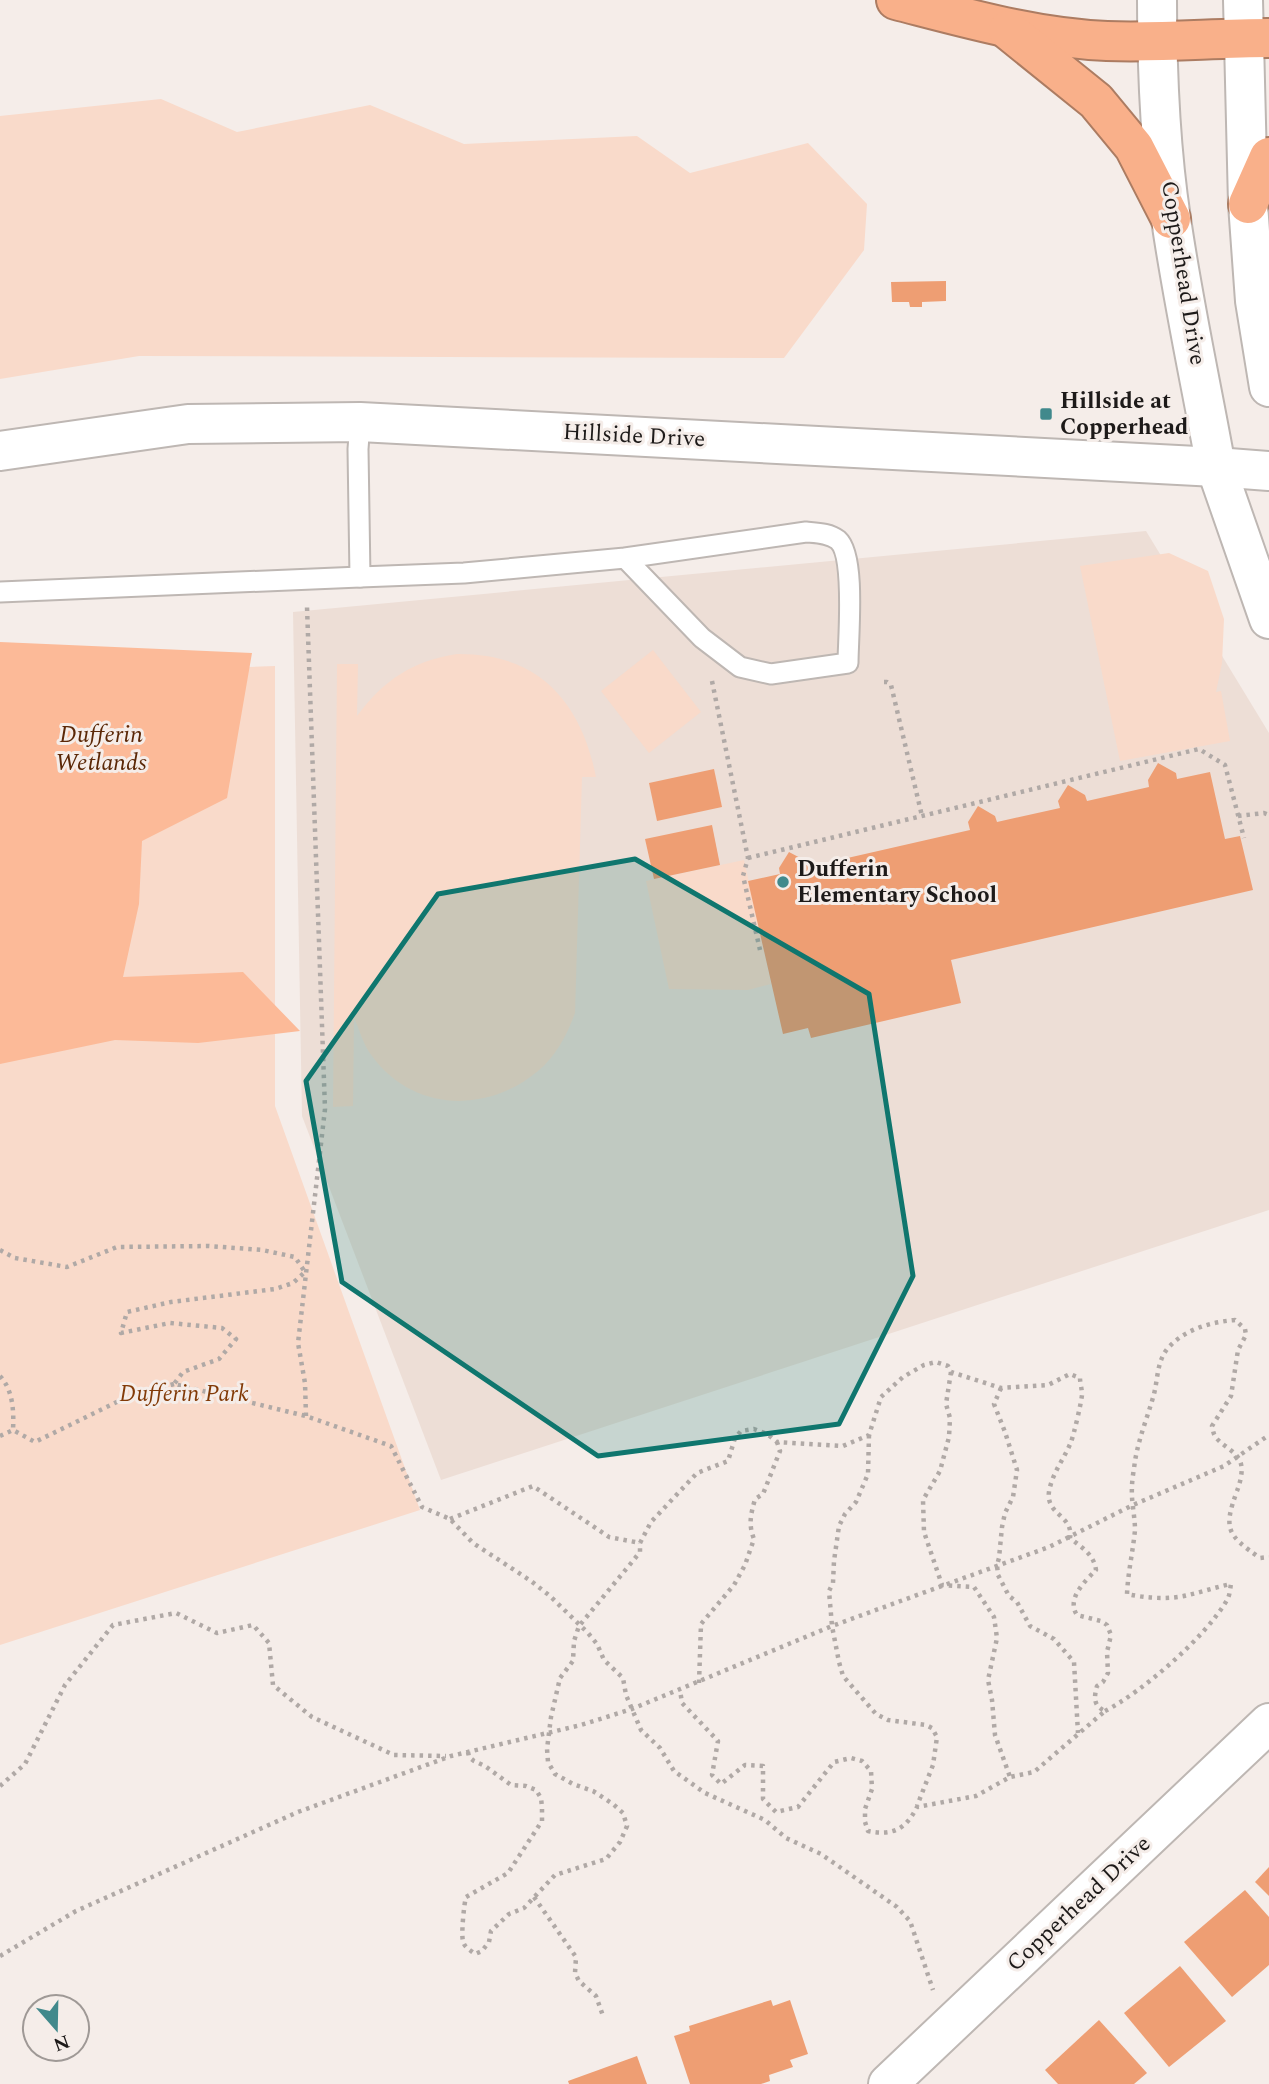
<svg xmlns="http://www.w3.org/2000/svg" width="1269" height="2084" font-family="Spectral,serif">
<rect width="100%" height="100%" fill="#f5ede9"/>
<polygon fill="#edded6" points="1146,531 1269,733 1269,1210 441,1480 302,1116 293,612"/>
<g fill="#f9daca">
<polygon points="161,99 237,132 370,105 464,144 637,136 690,173 808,143 867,204 864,250 784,358 139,356 0,379 0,116"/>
<polygon points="1169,553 1208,571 1224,619 1222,663 1216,692 1221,691 1230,741 1120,761 1080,566"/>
<polygon points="653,650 701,712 649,753 601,691"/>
<path d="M457 654C538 653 581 701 596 777H582L575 1013C567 1035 556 1056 538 1071 487 1114 413 1112 372 1056 363 1045 360 1030 354 1018L353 1106 333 1107 337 664H358L357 716C384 680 412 661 457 654Z"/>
<polygon points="275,666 275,1106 420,1510 0,1645 0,670 194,669"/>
<polygon points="744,860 771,984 748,990 669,989 646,881"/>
</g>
<polygon fill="#fcba98" points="0,642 252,653 227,798 142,841 139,904 123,977 243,972 300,1031 198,1043 115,1040 0,1064"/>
<g fill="#ee9e73">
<polygon points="946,281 946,301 922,302 922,307 910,307 909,302 892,302 891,282"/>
<polygon points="1158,763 1176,773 1177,779 1210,772 1225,839 1240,836 1253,890 951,960 961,1003 811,1038 808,1028 783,1034 748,881 780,874 779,868 789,852 806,861 808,867 970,830 968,822 978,806 995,816 997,822 1060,808 1058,801 1068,785 1085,795 1087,801 1149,787 1148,780"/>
<polygon points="714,769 722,807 657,821 649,783"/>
<polygon points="712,825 720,865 654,879 645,839"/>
<polygon points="1269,1867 1269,1896 1255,1882"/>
<polygon points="1245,1890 1269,1917 1269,1965 1232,1997 1184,1942"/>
<polygon points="1180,1966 1226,2021 1169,2067 1124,2013"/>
<polygon points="771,2000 773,2006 790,2000 808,2054 790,2060 793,2067 769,2075 770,2081 761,2084 690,2084 674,2036 690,2031 689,2026"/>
<polygon points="1099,2020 1147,2073 1134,2084 1058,2084 1045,2070"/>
<polygon points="637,2056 647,2084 569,2084 568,2081"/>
</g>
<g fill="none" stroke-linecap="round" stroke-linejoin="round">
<defs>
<g id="service">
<path d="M360 422 358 449 360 577 464 573 625 558 702 638 740 667 771 674 848 663C848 638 856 556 838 540 829 533 817 533 806 532L625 558"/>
<polyline points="0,592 360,577"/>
</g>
<g id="tertiary">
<polyline points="0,451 188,424 360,422 1216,467 1269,471"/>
<polyline points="1216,467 1269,619"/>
<polyline points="888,2084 1269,1723"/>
</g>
<g id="secondary">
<path d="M1157 0C1157 73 1160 147 1171 219 1183 302 1201 384 1216 467"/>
<polyline points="1243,0 1248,204 1255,301 1269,387"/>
</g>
<g id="motorway">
<path d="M896 0C966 18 1035 38 1107 41 1161 43 1215 38 1269 38"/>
<polyline points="1008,30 1096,101 1134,147 1171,219"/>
<polyline points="1248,204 1269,157"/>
</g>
</defs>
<use href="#service" stroke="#beb7b3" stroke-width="23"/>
<use href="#tertiary" stroke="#beb7b3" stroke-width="42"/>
<use href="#secondary" stroke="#beb7b3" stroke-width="42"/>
<use href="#motorway" stroke="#ac7c62" stroke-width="42"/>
<g stroke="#b0a9a6" stroke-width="4.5" stroke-dasharray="3.5 5" stroke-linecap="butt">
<polyline points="712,681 748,858 743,876 760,950"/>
<polyline points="884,682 887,682 891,685 922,816"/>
<polyline points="1238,816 1264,813 1269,815"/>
<polyline points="748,858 1199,749 1225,765 1244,838"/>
<polyline points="0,1250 15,1258 67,1267 117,1247 209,1246 262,1250 295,1257 305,1272 293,1283 275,1289 171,1302 127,1312 121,1333 170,1323 222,1328 236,1339 219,1359 183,1372 174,1384 306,1416 391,1446 422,1507 450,1519 473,1543 531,1581 550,1596 588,1633 597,1644 604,1660 623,1678 626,1695 641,1730 660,1748 674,1771 705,1793 765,1820 786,1838 821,1854 897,1907 910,1921 933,1990"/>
<polyline points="951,1372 946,1404 950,1418 949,1437 940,1471 923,1500 924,1532 942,1585 974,1587 994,1617 997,1638 988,1680 992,1700 995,1735 1010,1777"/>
<path d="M0 1376C13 1390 14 1411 13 1430"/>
<polyline points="1001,1388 994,1404 1005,1432 1017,1470 1013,1497 1005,1513 1002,1527 999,1558 997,1565 998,1575 1009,1596 1017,1602 1030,1626 1054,1639 1074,1662 1078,1733"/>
<polyline points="306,1416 305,1383 298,1343 325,1109 307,607"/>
<polyline points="869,1435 868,1474 856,1502 845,1514 839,1526 834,1561 833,1583 829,1591 832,1626 839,1662 843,1676 876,1714 888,1720 926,1725 932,1728 937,1737 933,1765 917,1806"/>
<polyline points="0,1436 13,1430 35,1442 125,1398 174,1384"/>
<path d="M450 1519 533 1486 609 1537 640 1543 651 1522 697 1473 728 1461 735 1438 741 1431 754 1429 767 1434 777 1442 843 1446 869 1435 881 1397 903 1377 924 1365 936 1362 948 1366 951 1372 1001 1388 1048 1385 1070 1374 1080 1378C1080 1383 1082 1389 1082 1395 1081 1404 1074 1434 1071 1442 1065 1457 1054 1471 1050 1487 1042 1515 1074 1514 1070 1538 1081 1547 1094 1554 1096 1570 1085 1581 1066 1599 1077 1615L1101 1621 1107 1625 1111 1635 1107 1652 1108 1673 1103 1682 1097 1686C1094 1697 1093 1706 1105 1711L1034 1772 1010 1777 976 1796 917 1807C906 1829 893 1836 868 1831L865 1822V1809L872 1789 871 1771 862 1761 851 1758 834 1762 798 1807 776 1812 763 1799V1766L745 1765 721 1784 712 1775 718 1741 682 1703 680 1690"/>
<path d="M699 1683 701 1624 734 1585 745 1565 754 1539C748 1524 751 1514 755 1499L763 1494 780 1451 777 1442"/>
<path d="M1105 1711C1142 1692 1206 1637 1227 1600 1230 1595 1230 1589 1231 1584 1216 1587 1202 1592 1188 1595 1169 1600 1145 1598 1127 1594 1128 1572 1133 1551 1135 1530 1135 1516 1131 1501 1132 1487 1132 1479 1134 1469 1135 1461 1139 1437 1148 1416 1154 1394 1158 1378 1157 1361 1168 1348 1185 1329 1211 1322 1235 1320L1245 1329 1246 1335 1238 1350 1231 1396 1212 1426C1213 1429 1213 1433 1215 1436 1221 1446 1238 1451 1241 1464 1243 1472 1240 1483 1237 1491 1223 1529 1227 1535 1260 1558L1269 1557"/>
<path d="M468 1752 469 1757 474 1761 485 1766 511 1785 526 1786 536 1790 541 1798 542 1807V1821L508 1873 466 1897C464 1904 461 1935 463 1941 464 1947 470 1950 475 1954L482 1951 489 1942 491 1931 509 1914 524 1908 555 1875 606 1859 620 1842 627 1826 623 1813 613 1804 593 1791 573 1784 555 1774 548 1762 547 1749 551 1717 560 1678 573 1661 574 1641 579 1626 632 1562 640 1552V1543"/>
<polyline points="0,1786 25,1764 65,1685 113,1625 176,1613 217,1633 253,1625 269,1643 273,1685 312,1717 394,1755 446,1756"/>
<polyline points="534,1897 576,1957 575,1973 579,1981 596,1996 603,2016"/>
<polyline points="0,1956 76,1911 298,1812 451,1756 581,1725 632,1709 832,1626 1049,1547 1133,1505 1224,1466 1269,1435"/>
</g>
<use href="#service" stroke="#fff" stroke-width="19"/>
<use href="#tertiary" stroke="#fff" stroke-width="38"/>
<use href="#secondary" stroke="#fff" stroke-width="38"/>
<use href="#motorway" stroke="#f9b08a" stroke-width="38"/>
</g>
<path fill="#0f766e" fill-opacity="0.2" stroke="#0f766e" stroke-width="5" stroke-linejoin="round" d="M635 859 869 994 913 1276 839 1424 598 1456 342 1282 306 1081 438 894Z"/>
<g fill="#41898c" stroke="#f5ede9" stroke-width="2.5">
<rect x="1039" y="407" width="14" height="14" rx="3.5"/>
<circle cx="783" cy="882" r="7"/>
</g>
<g text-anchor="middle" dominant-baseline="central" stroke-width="6" stroke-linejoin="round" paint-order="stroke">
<g font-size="23" fill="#1d1a19" stroke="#f5ede9">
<text transform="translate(1183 273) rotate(81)">Copperhead Drive</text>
<text transform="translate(634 436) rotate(3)">Hillside Drive</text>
<text transform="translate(1079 1904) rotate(-43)">Copperhead Drive</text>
</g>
<g font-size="23" font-weight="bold" fill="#1d1a19" stroke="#f5ede9" text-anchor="start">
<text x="1060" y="401">Hillside at<tspan x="1060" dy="26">Copperhead</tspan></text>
<text x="797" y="869">Dufferin<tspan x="797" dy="26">Elementary School</tspan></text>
</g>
<g font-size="23" font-style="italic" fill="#823a07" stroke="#f5ede9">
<text x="184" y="1394">Dufferin Park</text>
</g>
<g font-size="24" font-style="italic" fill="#5b2807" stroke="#f5ede9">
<text x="101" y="735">Dufferin<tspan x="101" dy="28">Wetlands</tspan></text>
</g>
</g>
<g transform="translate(56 2028) rotate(160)"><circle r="33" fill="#f5ede9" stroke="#9f9996" stroke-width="2"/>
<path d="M0-5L12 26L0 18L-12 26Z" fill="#41898c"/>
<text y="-10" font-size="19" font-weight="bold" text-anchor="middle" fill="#1d1a19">N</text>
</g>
</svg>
